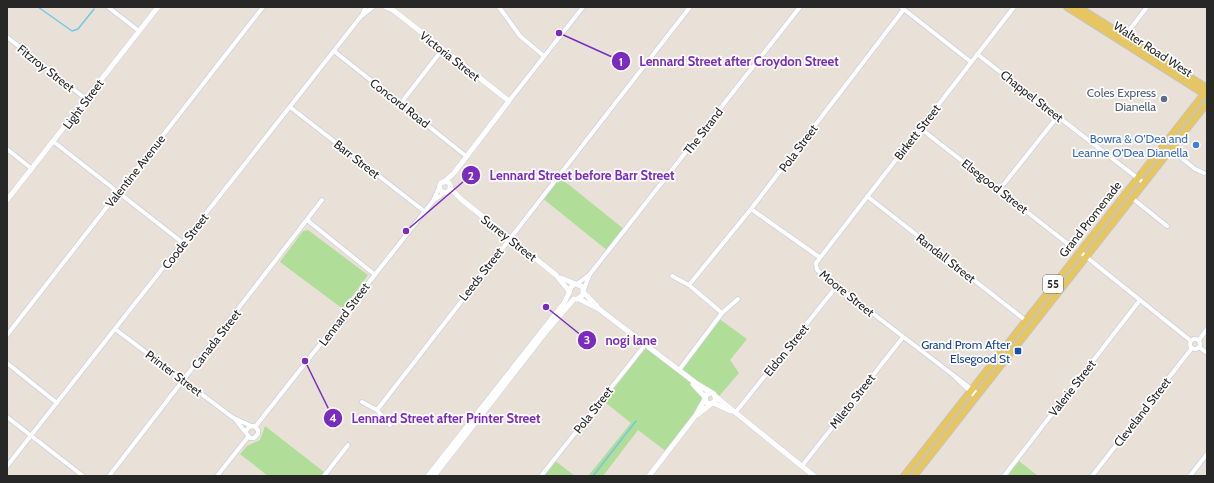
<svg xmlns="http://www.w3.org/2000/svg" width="1214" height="483" font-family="Cabin,sans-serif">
<rect width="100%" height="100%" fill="#e9e1d8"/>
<g fill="#b0dd97">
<polygon points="558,176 625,230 608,251 541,197"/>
<polygon points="308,230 368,275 343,309 280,262 303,231"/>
<polygon points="718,318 747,339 730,360 739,373 714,402 715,396 708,394 707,403 667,452 638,430 603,476 588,476 631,423 601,399 645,345 679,369"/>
<polygon points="265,426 324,472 321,476 268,476 240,454 247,446 260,440"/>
<polygon points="554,460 575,476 541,476"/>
<polygon points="1019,461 1038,476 1008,476"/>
</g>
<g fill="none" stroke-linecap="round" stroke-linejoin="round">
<g stroke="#6fc9e7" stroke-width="1.5">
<polyline points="38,7 72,31 78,29 94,9"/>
<polyline points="593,476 636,421"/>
</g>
<defs>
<g id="minor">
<polyline points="108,7 139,31"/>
<polyline points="499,7 520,36 544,56"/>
<polyline points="901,7 971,62"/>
<polyline points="363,15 373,7"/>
<polyline points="7,37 86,99"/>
<polyline points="1121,41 1147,7"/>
<polyline points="334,51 466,156"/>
<polyline points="977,54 1144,183"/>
<polyline points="509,101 583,7"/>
<polyline points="401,103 442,50"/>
<polyline points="290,107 424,211"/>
<polyline points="920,128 1068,244"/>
<polyline points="54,142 183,243"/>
<polyline points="7,149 32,169"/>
<polyline points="1170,149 1195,169 1204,173"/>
<polyline points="1000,189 1058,116"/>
<polyline points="867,196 1025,320"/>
<polyline points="1132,198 1167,226"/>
<polyline points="433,201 444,193"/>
<polyline points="751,209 819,257"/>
<polyline points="307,220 374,274"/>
<polyline points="1079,251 1191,341"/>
<polyline points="672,276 689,285"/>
<polyline points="577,284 590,274 800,7"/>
<polyline points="584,289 590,274"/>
<polyline points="722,313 738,299"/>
<polyline points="115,329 232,417 251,426"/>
<polyline points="7,335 263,7"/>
<circle cx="1195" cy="344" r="5"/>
<polyline points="1199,340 1207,329"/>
<polyline points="1199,347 1207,353"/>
<polyline points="7,363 57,403"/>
<polyline points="679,370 722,313 689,285 751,209 904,9"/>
<polyline points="953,375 976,397"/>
<polyline points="978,394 837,286 817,270 816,263 1014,7"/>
<polyline points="362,402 377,410 390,425"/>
<polyline points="377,410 690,7"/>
<polyline points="735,413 837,286"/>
<polyline points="7,417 83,476"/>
<polyline points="235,419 250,438 254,438 258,434 258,430 254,426 249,427 246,431"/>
<polyline points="255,427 433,201 439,188"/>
<polyline points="7,466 362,15 366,7"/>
<polyline points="802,466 903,337"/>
<polyline points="109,476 322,200"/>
<polyline points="217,476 248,437"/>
<polyline points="324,476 348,445"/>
<polyline points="541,476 645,345"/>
<polyline points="1004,476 1140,300"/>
<polyline points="1092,476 1192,348"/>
<polyline points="1190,476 1207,454"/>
</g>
<g id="tertiary">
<polyline points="386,7 393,10 509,101 454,173 444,182"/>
<circle cx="445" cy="187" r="5.5"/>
<polyline points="450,188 462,200 556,275 569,291"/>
<polyline points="7,200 158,7"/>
<polyline points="561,278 583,287 583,295 577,299"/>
<polyline points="569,292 571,287 574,284"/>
<polyline points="584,293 597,306"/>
<polyline points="579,299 599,309 697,384 714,394 716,400 711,404 707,403 705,399 706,395 710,393"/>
<polyline points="693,384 705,397"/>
<polyline points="715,396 814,476"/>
<polyline points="713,403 731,411"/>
<polyline points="697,415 711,404"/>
<polyline points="428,476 564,303 569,293"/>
<polyline points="434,476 549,328 574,299"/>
<polyline points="649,476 696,415 705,399"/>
</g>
<g id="primary">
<polyline points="1067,7 1206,95"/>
<polyline points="1078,7 1207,88"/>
<polyline points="904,476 1207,90"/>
<polyline points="914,476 1207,103"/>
</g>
</defs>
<use href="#minor" stroke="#ced1df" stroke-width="5.5"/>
<use href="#tertiary" stroke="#ced1df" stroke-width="6"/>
<use href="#primary" stroke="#c3c3c3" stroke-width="8"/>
<use href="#minor" stroke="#fff" stroke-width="4"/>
<use href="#tertiary" stroke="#fff" stroke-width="5"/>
<use href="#primary" stroke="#e8c65e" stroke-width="6"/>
</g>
<circle fill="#5c6f8a" stroke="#fff" stroke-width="1.5" cx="1164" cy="99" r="4"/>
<circle fill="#3f7fe0" stroke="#fff" stroke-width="1.5" cx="1196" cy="145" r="4"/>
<rect fill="#1a4fb4" stroke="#fff" stroke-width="1.5" x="1014" y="347" width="8" height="8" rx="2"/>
<g text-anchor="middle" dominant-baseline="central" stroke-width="3.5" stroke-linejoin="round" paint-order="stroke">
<rect fill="#fff" stroke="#686868" stroke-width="1" x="1043" y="275" width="20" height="18" rx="3"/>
<g font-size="11" font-weight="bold" fill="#272727">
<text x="1053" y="284">55</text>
</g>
<g font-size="12" fill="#272727" stroke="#fff">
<text transform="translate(1153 49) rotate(33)">Walter Road West</text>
<text transform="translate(450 56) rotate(38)">Victoria Street</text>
<text transform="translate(46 68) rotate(38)">Fitzroy Street</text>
<text transform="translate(1032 96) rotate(38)">Chappel Street</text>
<text transform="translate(400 103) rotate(38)">Concord Road</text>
<text transform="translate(83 104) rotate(-53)">Light Street</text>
<text transform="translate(703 131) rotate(-52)">The Strand</text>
<text transform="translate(917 132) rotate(-52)">Birkett Street</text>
<text transform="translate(798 148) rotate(-53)">Pola Street</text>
<text transform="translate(357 159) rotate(38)">Barr Street</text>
<text transform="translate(135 171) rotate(-52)">Valentine Avenue</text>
<text transform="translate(995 186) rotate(38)">Elsegood Street</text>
<text transform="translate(1090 219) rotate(-52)">Grand Promenade</text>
<text transform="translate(509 238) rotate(38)">Surrey Street</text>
<text transform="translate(185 241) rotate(-52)">Coode Street</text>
<text transform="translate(946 258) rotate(38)">Randall Street</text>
<text transform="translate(481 274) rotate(-52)">Leeds Street</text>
<text transform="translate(847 293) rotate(39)">Moore Street</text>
<text transform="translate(344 314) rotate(-53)">Lennard Street</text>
<text transform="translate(216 339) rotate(-52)">Canada Street</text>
<text transform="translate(786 350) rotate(-51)">Eldon Street</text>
<text transform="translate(174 373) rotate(37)">Printer Street</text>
<text transform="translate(1072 388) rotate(-52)">Valerie Street</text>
<text transform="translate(852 401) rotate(-52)">Mileto Street</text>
<text transform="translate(593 410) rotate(-52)">Pola Street</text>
<text transform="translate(1142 412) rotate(-52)">Cleveland Street</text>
</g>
<g font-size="12" fill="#4e5e75" stroke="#fff" text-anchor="end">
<text x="1156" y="92">Coles Express<tspan x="1156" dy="14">Dianella</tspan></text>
</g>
<g font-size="12" fill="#366cbe" stroke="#fff" text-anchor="end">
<text x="1188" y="138">Bowra &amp; O'Dea and<tspan x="1188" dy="14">Leanne O'Dea Dianella</tspan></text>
</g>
<g font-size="12" fill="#164399" stroke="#fff" text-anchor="end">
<text x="1010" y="344">Grand Prom After<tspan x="1010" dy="14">Elsegood St</tspan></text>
</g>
</g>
<path fill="none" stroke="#7b2cbf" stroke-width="1.5" d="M559 33L621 61M406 231L471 175M546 307L587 340M305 361L333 418"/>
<g fill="#7b2cbf" stroke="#fff" stroke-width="1.5">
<circle cx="559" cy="33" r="4"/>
<circle cx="406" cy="231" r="4"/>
<circle cx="546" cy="307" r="4"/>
<circle cx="305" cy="361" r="4"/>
<circle cx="621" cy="61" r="10"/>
<circle cx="471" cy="175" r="10"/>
<circle cx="587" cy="340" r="10"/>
<circle cx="333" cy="418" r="10"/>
</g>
<g font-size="12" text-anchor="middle" font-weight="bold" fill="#fff">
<text x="621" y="66">1</text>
<text x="471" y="180">2</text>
<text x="587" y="344">3</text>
<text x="333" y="422">4</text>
</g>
<g font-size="13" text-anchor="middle" font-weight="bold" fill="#7b2cbf" stroke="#fff" stroke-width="3.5" stroke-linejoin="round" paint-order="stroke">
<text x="739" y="66">Lennard Street after Croydon Street</text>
<text x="582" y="180">Lennard Street before Barr Street</text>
<text x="631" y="345">nogi lane</text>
<text x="446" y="423">Lennard Street after Printer Street</text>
</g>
<rect width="1214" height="483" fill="none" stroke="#272727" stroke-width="16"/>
</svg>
